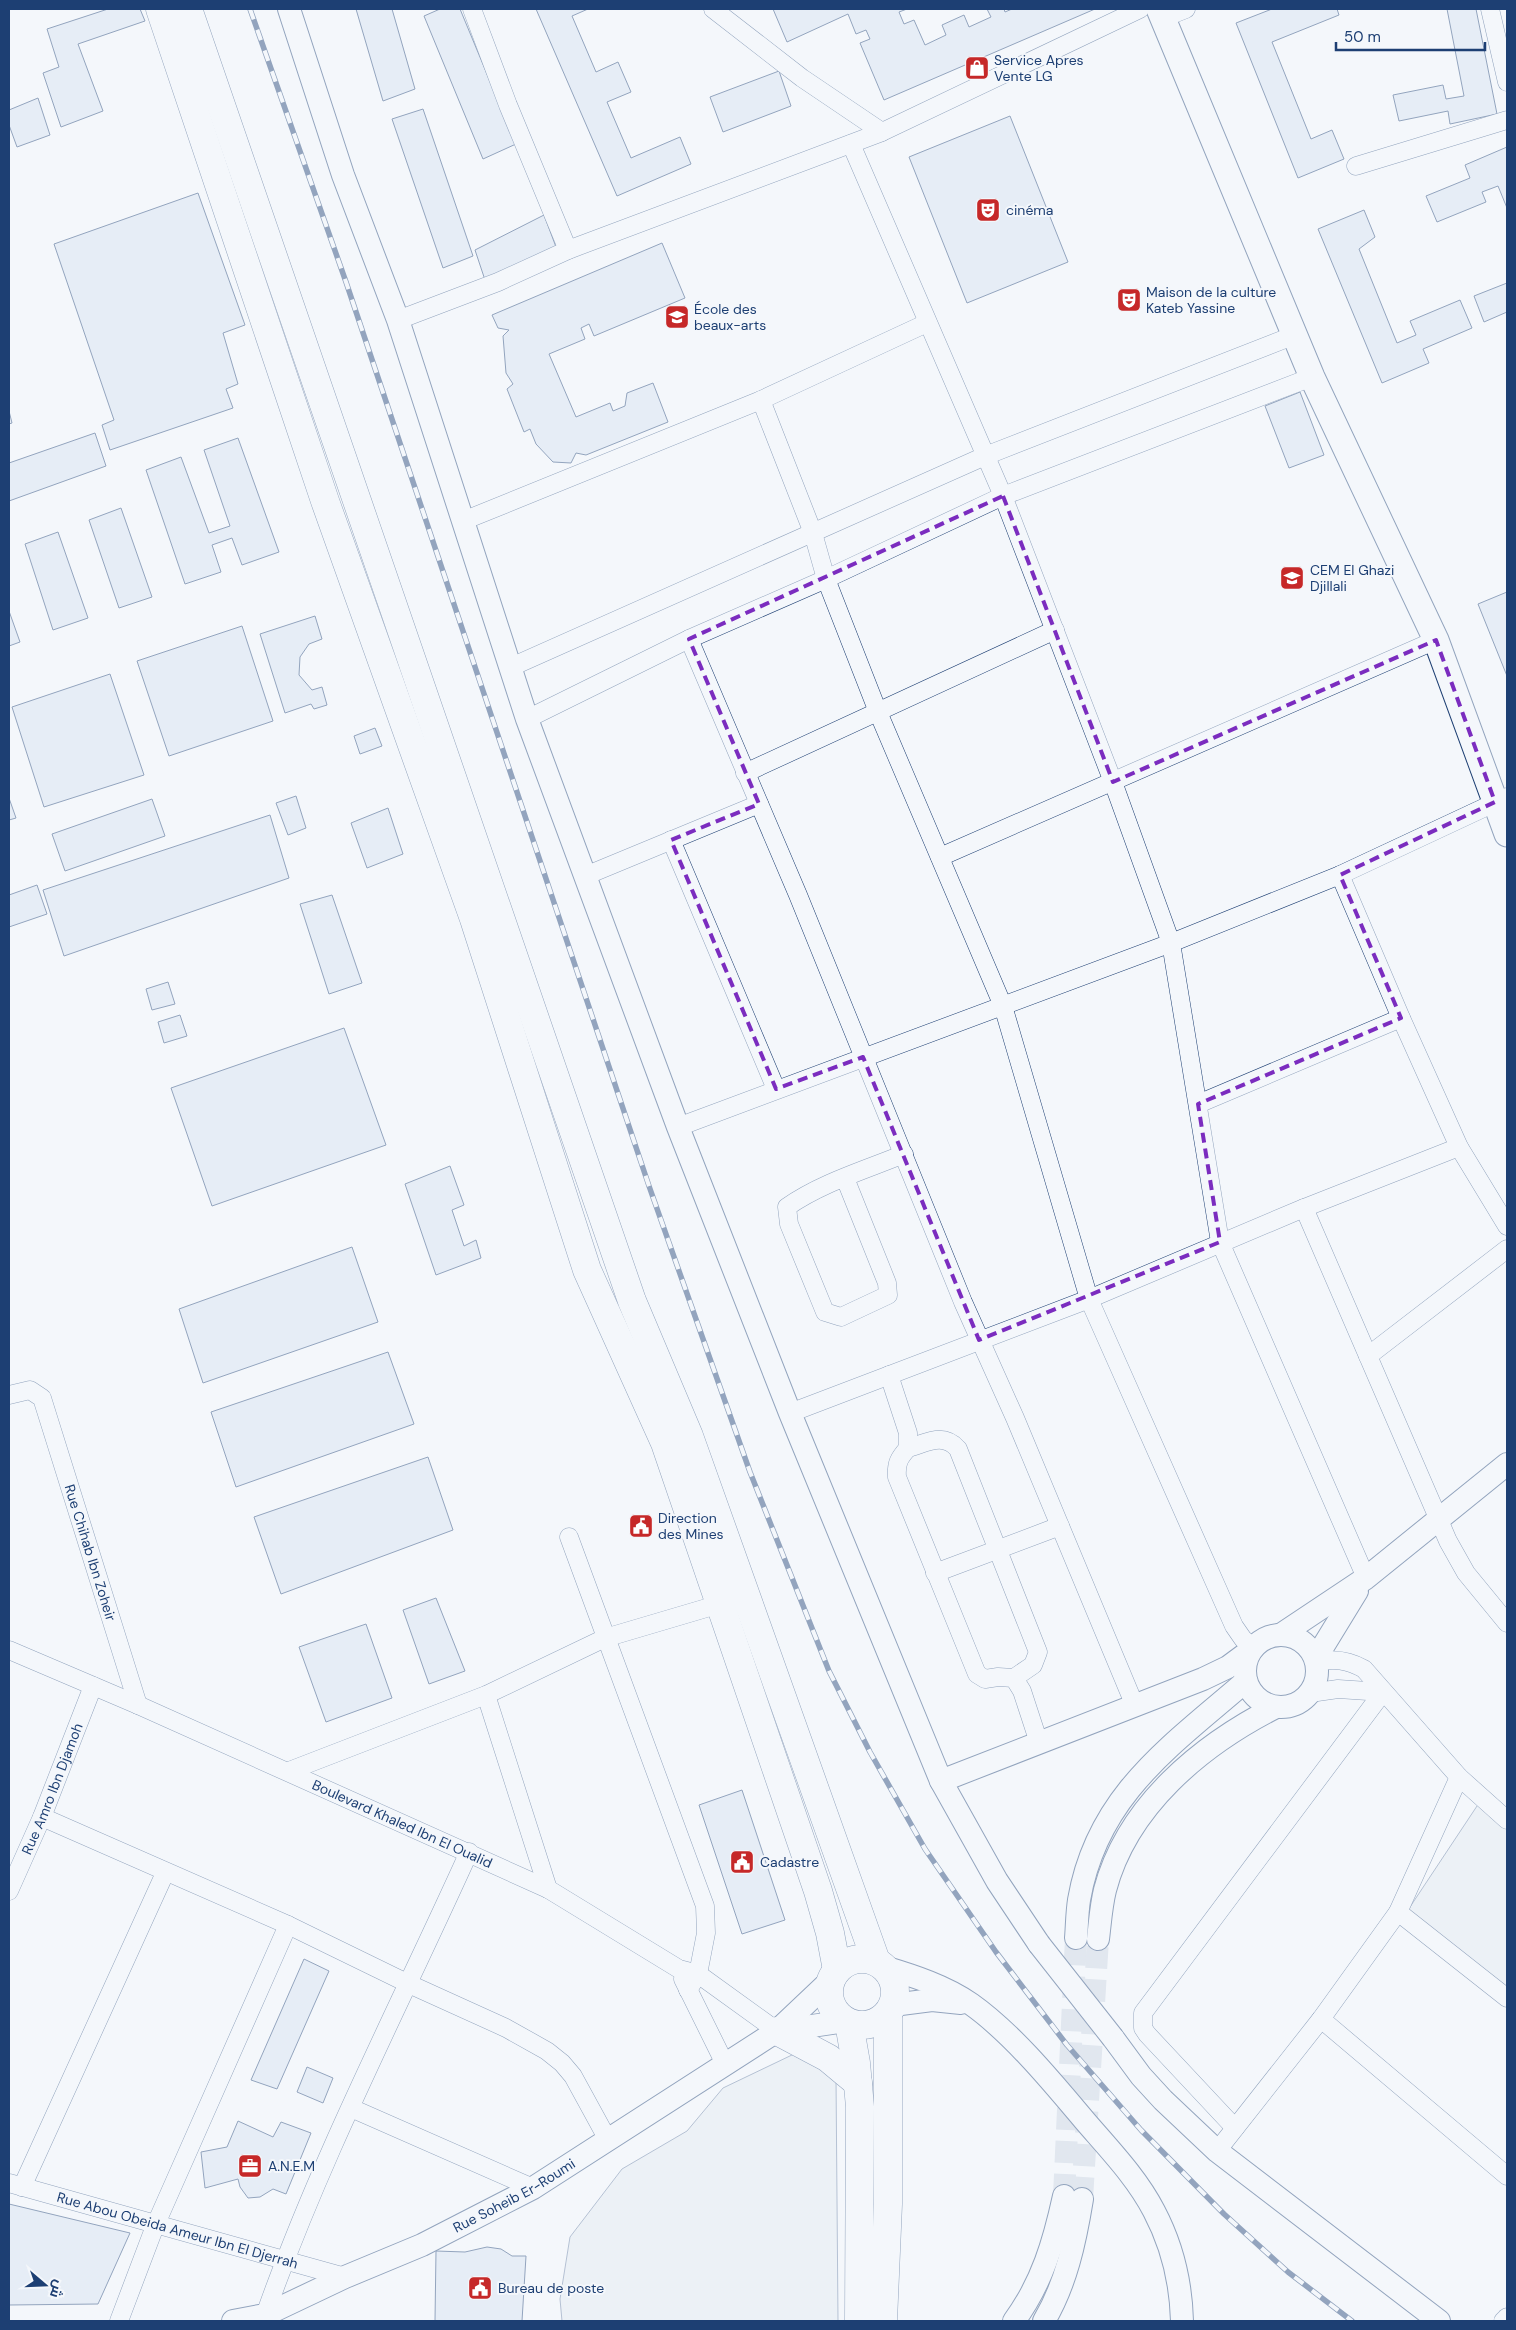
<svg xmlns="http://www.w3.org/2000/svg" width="1516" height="2330" font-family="'DM Sans',Cairo,sans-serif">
<rect width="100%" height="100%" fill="#f4f7fb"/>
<g fill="#e3e9f0" stroke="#687fa3">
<polygon points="1479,1803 1507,1828 1507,1989 1406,1913"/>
<polygon points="794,2054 836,2078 838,2321 562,2321 560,2299 570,2237 622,2169 687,2131 723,2088"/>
</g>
<g fill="#d5e0f0" stroke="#1d3f73">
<polygon points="108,9 140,9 145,21 78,44 103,111 61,127 43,73 59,67 47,29"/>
<polygon points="356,9 392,9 415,89 383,101"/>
<polygon points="440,9 460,9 516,144 483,159 424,16"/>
<polygon points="536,9 588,9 572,16 596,72 618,62 631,92 607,102 631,158 680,137 691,164 617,196"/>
<polygon points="773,9 907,9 899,12 904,24 914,20 925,45 946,35 942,25 964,15 969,27 991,17 987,9 1004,9 1005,12 1012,9 1095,9 884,100 860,43 870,39 866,30 856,34 848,14 787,42"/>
<polygon points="1272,9 1337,9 1339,15 1272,42 1311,139 1332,130 1344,159 1298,178 1236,23"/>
<polygon points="1447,9 1476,9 1497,114 1450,124 1448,111 1399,121 1393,95 1443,85 1446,99 1464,96"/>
<polygon points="779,71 791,106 723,132 710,97"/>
<polygon points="38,98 50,135 17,147 9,125 9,110"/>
<polygon points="423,109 473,256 443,268 392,119"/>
<polygon points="1010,116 1068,262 967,303 909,157"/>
<polygon points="1507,147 1507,208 1498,186 1482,192 1486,202 1437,222 1426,196 1470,178 1465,165"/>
<polygon points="198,193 245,325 223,333 238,384 226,389 233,408 110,450 102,425 114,420 54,244"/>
<polygon points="1364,210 1375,237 1359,249 1397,343 1416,335 1410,321 1460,300 1472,328 1423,349 1429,363 1382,383 1318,229"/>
<polygon points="544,215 556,247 485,280 475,250"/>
<polygon points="662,243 685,298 594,336 589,324 581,328 585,339 549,354 576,417 610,403 613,411 625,406 627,393 653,383 668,422 586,455 576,453 571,463 553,462 536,444 530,429 524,432 507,389 513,384 506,373 503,336 509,330 498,328 492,315"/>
<polygon points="1507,283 1507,312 1484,322 1474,296"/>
<polygon points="1300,392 1324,455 1289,468 1265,406"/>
<polygon points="9,411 12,423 9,424"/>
<polygon points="95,433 106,466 9,501 9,463"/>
<polygon points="238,438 279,552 242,565 232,538 212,545 221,572 185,584 146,470 181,457 209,533 230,526 204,450"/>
<polygon points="121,508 152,597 119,608 89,520"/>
<polygon points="58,532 88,618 53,630 25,544"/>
<polygon points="1507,592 1507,676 1478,604"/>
<polygon points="9,611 20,642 9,646"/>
<polygon points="315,616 322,639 309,644 300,657 299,675 312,690 322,687 327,705 314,709 311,704 285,713 260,634"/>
<polygon points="242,626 273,721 169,756 137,661"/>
<polygon points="110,674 144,775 44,807 12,707"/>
<polygon points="375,728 382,746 360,754 354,736"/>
<polygon points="296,796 306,828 288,835 276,803"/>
<polygon points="9,798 16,818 9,820"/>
<polygon points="152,799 165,836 65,871 52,834"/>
<polygon points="388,808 403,854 367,868 351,823"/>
<polygon points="270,815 289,878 64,956 43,890"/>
<polygon points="37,885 47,914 9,927 9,895"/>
<polygon points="332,895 362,983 329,994 300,904"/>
<polygon points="168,982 175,1004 152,1010 146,989"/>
<polygon points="180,1015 187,1036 164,1043 158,1022"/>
<polygon points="344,1028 386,1145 212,1206 171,1088"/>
<polygon points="450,1166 464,1205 452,1210 464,1246 476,1240 481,1258 436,1275 405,1184"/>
<polygon points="352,1247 378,1322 203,1383 179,1309"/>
<polygon points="388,1352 414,1424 236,1487 211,1412"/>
<polygon points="428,1457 453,1530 281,1594 254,1517"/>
<polygon points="436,1598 465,1671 429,1684 403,1610"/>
<polygon points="366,1624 392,1698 326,1722 299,1647"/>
<polygon points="742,1790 785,1920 742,1934 699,1805"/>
<polygon points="304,1959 329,1971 277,2089 251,2080"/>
<polygon points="307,2067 333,2078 323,2103 297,2092"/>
<polygon points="238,2121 273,2137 281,2122 311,2133 286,2194 273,2189 260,2197 248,2198 240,2187 238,2179 205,2188 201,2152 227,2147"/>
<polygon points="9,2204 130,2233 98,2304 9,2305"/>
<polygon points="487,2247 501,2249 512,2256 526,2256 522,2321 435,2321 436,2251 465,2252"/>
</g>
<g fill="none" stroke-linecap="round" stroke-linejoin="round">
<g stroke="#c9d2e0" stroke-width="22" stroke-dasharray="22 11" stroke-linecap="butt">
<polyline points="1064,2196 1076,1938"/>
<polyline points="1082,2199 1098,1939"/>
</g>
<defs>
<g id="minor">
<polyline points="472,9 508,105 568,250"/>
<polyline points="713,9 802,78 882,132"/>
<polyline points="1490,9 1507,82"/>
<polyline points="1163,18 1186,9"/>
<polyline points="851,144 1003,496 1113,782 1171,943 1220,1242 1366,1578"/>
<polyline points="1356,166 1507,120"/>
<polyline points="398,320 498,282 568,250 882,132 1140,9"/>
<polyline points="761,400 813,533 826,579 878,712 1003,1006 1089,1299 1234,1626 1243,1639 1253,1647"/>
<polyline points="463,521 761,400 927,323"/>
<polyline points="689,639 798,895 963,1302 1015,1418 1135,1706"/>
<polyline points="511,667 985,456 1295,335"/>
<polyline points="527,719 689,639 826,579 1003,496 1312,377"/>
<polyline points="745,773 1055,630"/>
<polyline points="671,840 776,1089"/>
<polyline points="940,857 1436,640"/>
<polyline points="1340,875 1401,1018 1459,1147 1507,1226"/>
<polyline points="585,876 759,804"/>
<polyline points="1198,1104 1401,1018"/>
<polyline points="678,1127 1171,943 1340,875 1507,797"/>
<path d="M845 1178 887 1283 888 1295 841 1317 825 1312 789 1224 787 1207C821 1183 865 1170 904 1154"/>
<polyline points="1304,1208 1448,1541 1466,1573 1507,1623"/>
<polyline points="1368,1356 1507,1249"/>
<path d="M889 1375 908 1433V1448C899 1458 896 1463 897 1477L977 1674 985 1679 998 1677 1014 1678 1022 1691 1039 1743"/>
<path id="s1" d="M9 1395 30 1390 42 1398 138 1705"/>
<polyline points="790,1413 1089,1299 1304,1208 1459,1147"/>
<path d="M908 1448C927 1443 943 1432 958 1449L1038 1652 1033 1665 1014 1678"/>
<polyline points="569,1537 705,1906 706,1933 698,1974 688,1990"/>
<polyline points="935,1573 1060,1526"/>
<path id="s2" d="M9 1650 138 1705 548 1889 679 1969 698 1974 777 2031"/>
<path d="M1317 1662C1334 1658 1348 1660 1364 1669L1459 1777 1507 1820"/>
<polyline points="1310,1693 1338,1689 1383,1692"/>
<polyline points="486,1695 548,1889"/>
<polyline points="289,1771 486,1695 605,1638 720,1604"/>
<polyline points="42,1817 288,1925 409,1984 506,2028 547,2051 562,2063 573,2076 608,2140"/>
<path id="s3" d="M9 1891 42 1817 93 1686"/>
<polyline points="1398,1912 1507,1998"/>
<polyline points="683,1979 725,2064"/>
<polyline points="1321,2019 1507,2176"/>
<polyline points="351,2108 533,2188"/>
<polyline points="1235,2128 1147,2034 1143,2028 1143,2013 1383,1692"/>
<polyline points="1217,2151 1321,2019 1398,1912 1459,1777"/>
<path id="s4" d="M9 2183 345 2277"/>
<polyline points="22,2187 165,1873"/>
<path d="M265 2315C321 2156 400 2005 469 1852"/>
<polyline points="119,2321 155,2226 288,1925"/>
<polyline points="1503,2321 1507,2317"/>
</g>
<g id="tertiary">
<polyline points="289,9 343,175 398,320 527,719 678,1127 790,1413 941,1781 997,1881 1039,1944"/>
<polyline points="1282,1634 1366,1578 1507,1464"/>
<circle cx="1281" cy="1671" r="36"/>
<polyline points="1316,1658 1357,1591"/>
<polyline points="941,1781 1203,1679 1228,1667 1251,1650"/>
<path d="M1076 1938C1077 1926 1077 1913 1079 1900 1097 1795 1171 1746 1246 1681"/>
<path d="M1098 1939C1100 1923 1101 1906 1105 1890 1127 1806 1201 1745 1276 1707"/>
<path d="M884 1967C914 1976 945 1986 971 2004 1012 2033 1053 2083 1085 2121 1110 2150 1137 2178 1154 2211 1172 2245 1181 2283 1182 2321"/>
<polyline points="893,2005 932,2000 961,2003"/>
<polyline points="778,2031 846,2021"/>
<polyline points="1113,2038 1141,2076 1163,2100 1217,2151 1439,2321"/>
<path id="s5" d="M233 2321 265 2315 345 2277 422 2245 533 2188 777 2031 832 1979"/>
<path d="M1014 2321C1042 2283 1054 2242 1064 2196"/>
<path d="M1044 2321C1066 2284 1075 2242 1082 2199"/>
</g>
<polyline id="secondary" points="1159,9 1312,377 1436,640 1507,834"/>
<g id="primary">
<polyline points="160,9 325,501 474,919 587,1270 665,1443 818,1891 830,1933 837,1970"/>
<polyline points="188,9 632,1301 689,1436 876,1961"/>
<circle cx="862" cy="1992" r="33"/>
<polyline points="849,2023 856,2063 860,2107 859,2321"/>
<polyline points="777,2031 828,2058 858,2083"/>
<polyline points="883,2321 888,2204 888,2014"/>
</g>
</defs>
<use href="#minor" stroke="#1d3f73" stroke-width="19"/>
<use href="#tertiary" stroke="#1d3f73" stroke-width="24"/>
<use href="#secondary" stroke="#1d3f73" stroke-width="27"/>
<use href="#primary" stroke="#1d3f73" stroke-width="29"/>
<use href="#minor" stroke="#f4f7fb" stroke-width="18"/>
<use href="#tertiary" stroke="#f4f7fb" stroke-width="22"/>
<use href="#secondary" stroke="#f4f7fb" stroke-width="25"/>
<use href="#primary" stroke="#f4f7fb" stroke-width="28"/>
<defs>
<polyline id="rail" points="250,9 346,282 649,1186 750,1472 829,1671 870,1752 925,1849 996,1952 1067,2045 1141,2130 1224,2214 1288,2272 1352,2321"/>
</defs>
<use href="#rail" stroke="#1d3f73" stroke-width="5.5"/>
<use href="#rail" stroke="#f4f7fb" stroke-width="4" stroke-dasharray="11" stroke-linecap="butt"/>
<defs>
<polyline id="tertiary-bridge" points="1039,1944 1113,2038"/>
</defs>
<use href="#tertiary-bridge" stroke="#1d3f73" stroke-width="24" stroke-linecap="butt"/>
<use href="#tertiary-bridge" stroke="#f4f7fb" stroke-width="22"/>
</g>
<path d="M0 0H1516V2330H0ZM1003 496 1113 782 1436 640 1495 802 1340 875 1401 1018 1198 1104 1220 1242 979 1340 863 1057 776 1089 671 840 759 804 689 639Z" fill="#f4f7fb" fill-opacity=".55" fill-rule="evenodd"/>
<path fill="none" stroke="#7b2cbf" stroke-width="4" stroke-dasharray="10 6" stroke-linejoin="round" d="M1003 496 1113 782 1436 640 1495 802 1340 875 1401 1018 1198 1104 1220 1242 979 1340 863 1057 776 1089 671 840 759 804 689 639Z"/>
<defs>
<symbol id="shop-square" viewBox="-11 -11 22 22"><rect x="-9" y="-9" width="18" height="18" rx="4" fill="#c62828" stroke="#f4f7fb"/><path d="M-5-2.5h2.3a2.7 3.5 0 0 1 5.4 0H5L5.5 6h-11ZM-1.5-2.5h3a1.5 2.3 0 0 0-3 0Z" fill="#fff"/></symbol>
<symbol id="theatre-square" viewBox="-11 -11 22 22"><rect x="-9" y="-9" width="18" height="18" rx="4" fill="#c62828" stroke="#f4f7fb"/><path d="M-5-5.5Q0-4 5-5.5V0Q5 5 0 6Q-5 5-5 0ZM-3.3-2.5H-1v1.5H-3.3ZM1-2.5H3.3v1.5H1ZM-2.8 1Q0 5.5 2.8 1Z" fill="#fff"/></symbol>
<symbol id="university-square" viewBox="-11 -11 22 22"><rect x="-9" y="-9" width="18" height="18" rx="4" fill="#c62828" stroke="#f4f7fb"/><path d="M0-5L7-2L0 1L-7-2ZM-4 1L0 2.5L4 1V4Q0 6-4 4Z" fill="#fff"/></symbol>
<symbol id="school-square" viewBox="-11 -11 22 22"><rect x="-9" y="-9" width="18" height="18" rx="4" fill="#c62828" stroke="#f4f7fb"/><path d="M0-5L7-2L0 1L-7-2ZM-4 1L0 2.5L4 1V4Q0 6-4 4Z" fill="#fff"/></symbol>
<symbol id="civic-square" viewBox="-11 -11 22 22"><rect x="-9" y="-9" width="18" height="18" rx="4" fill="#c62828" stroke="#f4f7fb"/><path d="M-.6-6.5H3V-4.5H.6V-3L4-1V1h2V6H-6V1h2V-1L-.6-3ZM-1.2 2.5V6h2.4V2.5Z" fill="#fff"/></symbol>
<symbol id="office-square" viewBox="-11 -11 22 22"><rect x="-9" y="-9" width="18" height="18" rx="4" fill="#c62828" stroke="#f4f7fb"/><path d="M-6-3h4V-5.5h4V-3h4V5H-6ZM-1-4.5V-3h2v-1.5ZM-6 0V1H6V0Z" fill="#fff"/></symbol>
</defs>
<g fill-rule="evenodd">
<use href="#shop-square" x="963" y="54" width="28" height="28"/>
<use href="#theatre-square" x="974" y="196" width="28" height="28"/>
<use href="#theatre-square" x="1115" y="286" width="28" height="28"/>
<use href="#university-square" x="663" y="303" width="28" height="28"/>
<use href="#school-square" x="1278" y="564" width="28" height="28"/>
<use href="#civic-square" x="627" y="1512" width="28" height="28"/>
<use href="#civic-square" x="728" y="1848" width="28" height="28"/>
<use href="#office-square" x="236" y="2152" width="28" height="28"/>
<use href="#civic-square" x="466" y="2274" width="28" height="28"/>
</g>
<g text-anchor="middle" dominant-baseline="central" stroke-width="4" stroke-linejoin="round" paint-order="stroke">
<g font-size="14" fill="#1d3f73" stroke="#f4f7fb" text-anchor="start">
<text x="994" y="60">Service Apres<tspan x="994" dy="16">Vente LG</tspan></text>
<text x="1006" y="210">cinéma</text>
<text x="1146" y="292">Maison de la culture<tspan x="1146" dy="16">Kateb Yassine</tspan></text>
<text x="694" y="309">École des<tspan x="694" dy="16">beaux-arts</tspan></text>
<text x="1310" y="570">CEM El Ghazi<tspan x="1310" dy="16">Djillali</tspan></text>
<text x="658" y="1518">Direction<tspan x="658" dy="16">des Mines</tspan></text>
<text x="760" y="1862">Cadastre</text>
<text x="268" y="2166">A.N.E.M</text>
<text x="498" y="2288">Bureau de poste</text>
</g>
<g font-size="14" fill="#1d3f73" stroke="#f4f7fb">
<text stroke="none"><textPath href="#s1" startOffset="198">Rue Chihab Ibn Zoheir</textPath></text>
<text stroke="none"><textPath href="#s3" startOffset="111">Rue Amro Ibn Djamoh</textPath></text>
<text stroke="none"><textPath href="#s2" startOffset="430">Boulevard Khaled Ibn El Oualid</textPath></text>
<text stroke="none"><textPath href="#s5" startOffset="309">Rue Soheib Er-Roumi</textPath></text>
<text stroke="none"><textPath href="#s4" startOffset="175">Rue Abou Obeida Ameur Ibn El Djerrah</textPath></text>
</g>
</g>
<rect width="1516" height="2330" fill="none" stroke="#1d3f73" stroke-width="20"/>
<g transform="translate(45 2285) rotate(109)" stroke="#f4f7fb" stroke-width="4" paint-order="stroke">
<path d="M0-4L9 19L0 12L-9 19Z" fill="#1d3f73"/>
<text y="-8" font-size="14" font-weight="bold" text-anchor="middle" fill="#1d3f73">ش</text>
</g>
<path d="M1336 42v8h149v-8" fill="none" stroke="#1d3f73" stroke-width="2.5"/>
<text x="1344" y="42" font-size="15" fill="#1d3f73" stroke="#f4f7fb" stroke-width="4" paint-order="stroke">50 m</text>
</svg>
